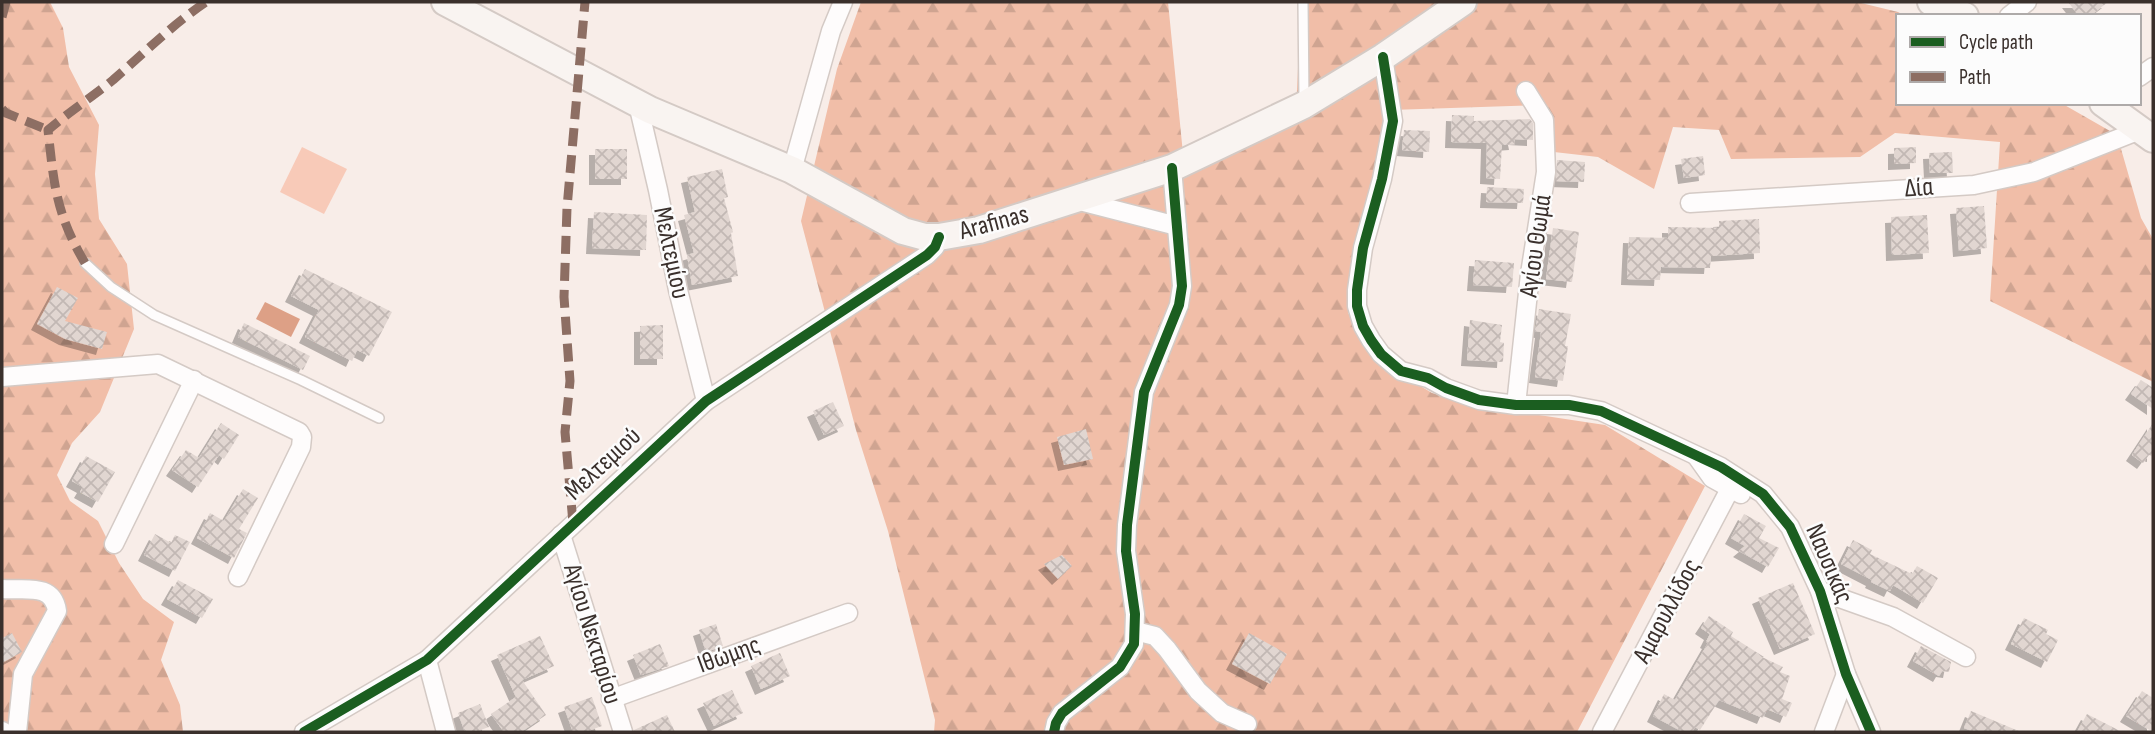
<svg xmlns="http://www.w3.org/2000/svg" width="2155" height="734" font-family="'Sofia Sans Condensed',sans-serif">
<defs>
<pattern id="forest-firs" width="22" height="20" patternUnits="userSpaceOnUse" patternTransform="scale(1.75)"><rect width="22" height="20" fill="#f1bea8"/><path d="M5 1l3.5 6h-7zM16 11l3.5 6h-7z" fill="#cfa491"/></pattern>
<pattern id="building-cross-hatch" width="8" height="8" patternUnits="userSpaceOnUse" patternTransform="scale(1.75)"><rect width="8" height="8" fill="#e1d6d1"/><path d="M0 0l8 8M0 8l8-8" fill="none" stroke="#c2b8b4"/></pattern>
<filter id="shadow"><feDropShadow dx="-6" dy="6" stdDeviation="0" flood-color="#0004"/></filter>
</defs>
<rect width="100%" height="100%" fill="#f8ede8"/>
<g fill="url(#forest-firs)">
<polygon points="2,2 50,2 63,28 69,67 99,125 95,174 99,219 127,264 134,329 100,412 72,443 57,475 70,501 98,521 119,563 143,599 174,622 161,660 180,705 183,732 2,732"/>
<polygon points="861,2 1168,2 1185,174 1296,111 1301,2 1857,2 1898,12 1905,16 1898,16 1898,103 2061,103 2117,135 2141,218 2153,239 2153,382 1990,301 2000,142 1895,133 1860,157 1731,159 1719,130 1673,127 1654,189 1598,157 1554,152 1545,105 1391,110 1348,313 1387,366 1432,393 1485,407 1605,425 1705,486 1577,732 934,732 935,720 888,531 856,430 801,221 837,69"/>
</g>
<polygon fill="#f8cab8" points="302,147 347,169 324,214 280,192"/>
<polygon fill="#dda086" points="265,302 300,319 291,337 256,319"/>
<g fill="url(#building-cross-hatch)" filter="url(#shadow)">
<polygon points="2068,2 2108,2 2090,16 2079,16"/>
<polygon points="1452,115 1474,116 1474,121 1530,119 1533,123 1533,140 1514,139 1515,144 1502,145 1500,179 1486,178 1487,143 1451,142"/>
<polygon points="1404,130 1430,131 1429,152 1402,150"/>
<polygon points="1916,147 1916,163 1894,164 1894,148"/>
<rect x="595" y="149" width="32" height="30"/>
<polygon points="1952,152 1953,173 1930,173 1929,153"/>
<polygon points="1703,156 1705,175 1684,178 1681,159"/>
<polygon points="1557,160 1585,162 1584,182 1556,181"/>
<polygon points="722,169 728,197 724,198 733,232 731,233 738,276 692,285 687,255 694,253 684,215 695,212 687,177"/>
<polygon points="1487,187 1524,189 1523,203 1486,202"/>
<polygon points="1984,206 1987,248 1959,251 1956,208"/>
<polygon points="594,212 647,215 646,250 592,248"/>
<polygon points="1927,215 1929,253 1892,255 1891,217"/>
<polygon points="1759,219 1760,253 1711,256 1710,268 1661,267 1660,280 1627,279 1629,237 1668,238 1668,227 1719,228 1719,221"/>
<polygon points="1553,228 1579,232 1572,282 1546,279"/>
<polygon points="1475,260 1514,263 1512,287 1473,285"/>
<polygon points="305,269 392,312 369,356 357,350 352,361 305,337 319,310 291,296"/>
<polygon points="57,287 78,298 65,321 107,332 102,349 65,339 37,324"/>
<polygon points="1539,309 1571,314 1565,346 1568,346 1563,381 1535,377 1541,332 1535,331"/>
<polygon points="1470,320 1502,325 1500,342 1504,343 1503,362 1467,360"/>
<polygon points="244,323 310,356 303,370 238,337"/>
<polygon points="663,325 663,359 640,359 640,326"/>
<polygon points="2141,380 2153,388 2153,409 2131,394"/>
<polygon points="833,402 844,426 824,435 813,411"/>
<polygon points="221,423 239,435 224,459 219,455 198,487 172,470 186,450 199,458"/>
<polygon points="2153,423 2153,456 2149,455 2143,463 2132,455"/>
<polygon points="1086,429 1093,459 1064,465 1057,437"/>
<polygon points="86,456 115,472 98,502 80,492 83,487 72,481"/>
<polygon points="243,489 258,498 239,529 247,533 234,558 197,538 210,513 224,521"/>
<polygon points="1744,514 1766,526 1759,538 1779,548 1768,567 1739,551 1745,546 1731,538"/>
<polygon points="155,534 171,543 175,535 190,542 175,571 144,555"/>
<polygon points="1853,540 1872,550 1870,554 1912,574 1917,566 1938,578 1923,603 1893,585 1890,591 1871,582 1872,580 1841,564"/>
<polygon points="1062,555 1072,566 1058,579 1044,564"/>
<polygon points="178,580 213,599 202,618 167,599"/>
<polygon points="1793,583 1815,634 1780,649 1758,598"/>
<polygon points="1709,616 1733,632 1731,636 1764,657 1762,657 1783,667 1780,672 1790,676 1782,699 1792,703 1786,717 1767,709 1763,718 1719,700 1700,730 1695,727 1692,732 1683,732 1653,716 1664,694 1675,700 1708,643 1706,642 1710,634 1701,628"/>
<polygon points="2024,618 2048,630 2046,634 2058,640 2047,662 2011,644"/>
<polygon points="716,624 723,646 706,652 699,630"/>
<polygon points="12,633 22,652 2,663 2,638"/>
<polygon points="1249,633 1287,654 1270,684 1232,664"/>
<polygon points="540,636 554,666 522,680 546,715 521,732 504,732 491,714 516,697 497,655"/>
<polygon points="660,644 669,666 641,675 633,655"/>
<polygon points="1921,646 1951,662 1949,672 1942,671 1939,676 1913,661"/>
<polygon points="780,653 790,676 761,689 751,666"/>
<polygon points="732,690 743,713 714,726 703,703"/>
<polygon points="2142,691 2153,698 2153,732 2126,716"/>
<polygon points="592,697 602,726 585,732 573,732 564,707"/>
<polygon points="480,704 489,727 475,732 465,732 458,713"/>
<polygon points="1971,711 2021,732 1975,732 1964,728"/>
<polygon points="2087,714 2122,732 2077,732"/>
<polygon points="667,715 675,732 634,732 634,730"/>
</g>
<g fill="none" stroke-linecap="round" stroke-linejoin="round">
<defs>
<g id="lane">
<polyline points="1303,2 1304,100"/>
<polyline points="85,263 111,287 154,315 301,380 379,418"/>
</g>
<g id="street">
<polyline points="2009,16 2027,2"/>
<polyline points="1383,57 1393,121 1382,179 1363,248 1357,290 1357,306 1363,326 1371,340 1381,354 1401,371 1428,378 1446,388 1479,400 1516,405 1569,405 1601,411 1721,467 1763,494 1790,527 1820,591 1846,674 1871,732"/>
<polyline points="2139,77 2153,67"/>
<polyline points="638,104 658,190 678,290 706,401"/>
<polyline points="792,170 831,31 843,2"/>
<polyline points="1076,200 1177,226"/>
<polyline points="1690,203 1974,185 2034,172 2140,130"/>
<polyline points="2,377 158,364 299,432 302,437 301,447 238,577"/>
<polyline points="1516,405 1530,274 1546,172 1544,120 1526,91"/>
<polyline points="1697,457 1712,478 1741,494"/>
<polyline points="561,535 623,732"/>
<polyline points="114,544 194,380"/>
<path d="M2 589C24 591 53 582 57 611L23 674 17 732"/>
<polyline points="1820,591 1893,617 1966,657"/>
<polyline points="1135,631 1155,636 1167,649 1198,691 1222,713 1247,724"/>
<polyline points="427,660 446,732"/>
<polyline points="611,699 848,613"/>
<polyline points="2,731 4,732"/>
<polyline points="304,732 427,660 706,401 927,255 935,247 939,237"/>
<polyline points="1054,732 1056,723 1062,713 1120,667 1134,644 1135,614 1126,551 1127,525 1144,392 1179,305 1182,286 1172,168"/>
<polyline points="1602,732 1730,489"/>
<polyline points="1824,732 1846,674"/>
</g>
<g id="secondary">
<polyline points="445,2 650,110 792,170 903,231 925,237 939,237 979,230 1172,168 1304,105 1383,57 1463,2"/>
<polyline points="1931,2 1965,16"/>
<polyline points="2103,103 2153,139"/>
</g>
</defs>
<use href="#lane" stroke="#d4cac5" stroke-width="12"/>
<use href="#street" stroke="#d4cac5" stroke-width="21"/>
<use href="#secondary" stroke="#d4cac5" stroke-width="30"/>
<use href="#lane" stroke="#fefcfc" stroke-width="9"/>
<use href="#street" stroke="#fefcfc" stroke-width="18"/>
<use href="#secondary" stroke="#f9f4f1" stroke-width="26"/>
<g stroke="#8d6e63" stroke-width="9" stroke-dasharray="18 9" stroke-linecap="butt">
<polyline points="2,17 6,2"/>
<polyline points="2,109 6,113 48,130"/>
<path d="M85 263C56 214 54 185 48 130 69 112 92 97 113 80 144 53 172 25 206 2"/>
<polyline points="573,523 565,432 570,381 564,297 567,208 585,2"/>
</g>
<defs>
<g id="cycleway">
<polyline points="1383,57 1393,121 1382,179 1363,248 1357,290 1357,306 1363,326 1371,340 1381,354 1401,371 1428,378 1446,388 1479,400 1516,405 1569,405 1601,411 1721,467 1763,494 1790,527 1820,591 1846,674 1871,732"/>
<polyline points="304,732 427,660 706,401 927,255 935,247 939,237"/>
<polyline points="1054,732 1056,723 1062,713 1120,667 1134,644 1135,614 1126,551 1127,525 1144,392 1179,305 1182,286 1172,168"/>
</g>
</defs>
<use href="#cycleway" stroke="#fcfcfc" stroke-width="15"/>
<use href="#cycleway" stroke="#1b5e20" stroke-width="10"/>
</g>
<g text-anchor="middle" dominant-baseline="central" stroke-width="5" stroke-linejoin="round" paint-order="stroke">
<g font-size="26" fill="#3a302c" stroke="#fcfcfc">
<text transform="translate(1919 188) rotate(-4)">Δία</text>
<text transform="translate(994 223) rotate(-15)">Arafinas</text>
<text transform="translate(1536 246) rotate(-82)">Αγίου Θωμά</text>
<text transform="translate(671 253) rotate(78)">Μελτεμίου</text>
<text transform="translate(603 464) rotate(-43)">Μελτεμιού</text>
<text transform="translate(1829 564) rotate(67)">Ναυσικάς</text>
<text transform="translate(1667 611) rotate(-62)">Αμαρυλλίδος</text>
<text transform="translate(592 634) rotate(73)">Αγίου Νεκταρίου</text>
<text transform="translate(729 655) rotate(-20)">Ιθώμης</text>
</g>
</g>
<rect width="2155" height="734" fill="none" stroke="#3a302c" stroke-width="7"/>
<rect x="1896" y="14" width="245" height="91" fill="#fcfcfc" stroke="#aeaaa9" stroke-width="2"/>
<rect x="1910" y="37" width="35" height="10" fill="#1b5e20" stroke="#aeaaa9" stroke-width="2"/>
<text x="1959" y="49" font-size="21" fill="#3a302c">Cycle path</text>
<rect x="1910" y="72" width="35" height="10" fill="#8d6e63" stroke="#aeaaa9" stroke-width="2"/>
<text x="1959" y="84" font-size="21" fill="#3a302c">Path</text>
</svg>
